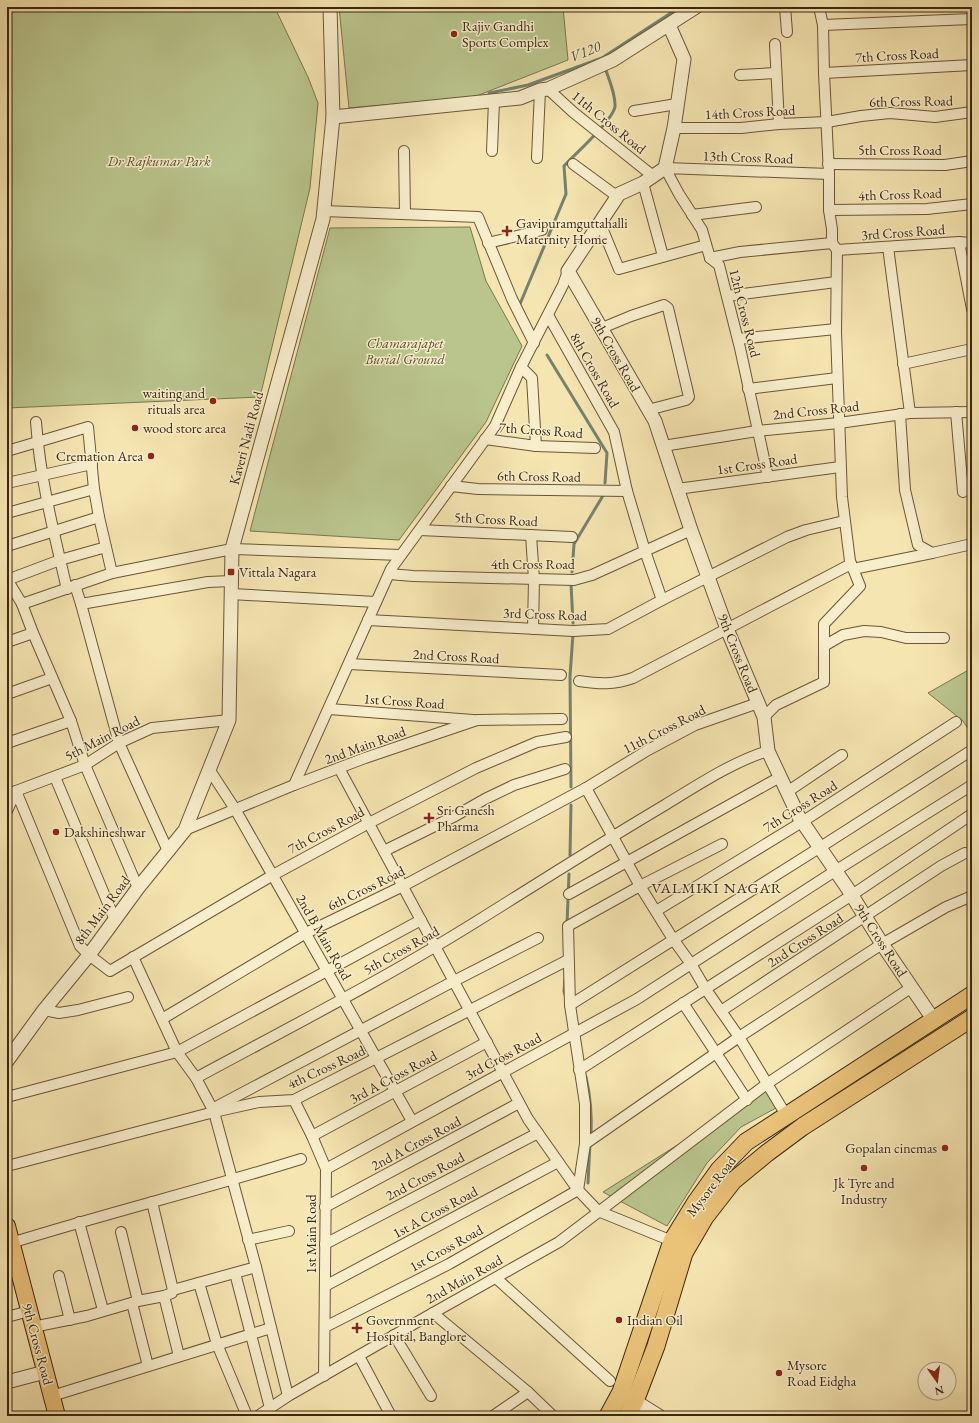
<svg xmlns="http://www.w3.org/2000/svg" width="979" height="1423" font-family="'EB Garamond',serif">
<rect width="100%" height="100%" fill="#f5e5b1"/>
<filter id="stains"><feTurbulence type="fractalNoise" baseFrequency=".005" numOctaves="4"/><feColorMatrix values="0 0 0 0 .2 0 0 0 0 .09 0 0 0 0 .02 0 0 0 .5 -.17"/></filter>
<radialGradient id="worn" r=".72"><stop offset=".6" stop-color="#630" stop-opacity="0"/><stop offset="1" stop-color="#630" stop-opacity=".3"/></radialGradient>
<g fill="#bac58d" stroke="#7a764e">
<polygon points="7,7 275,8 308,77 318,103 310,188 260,397 7,408"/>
<polygon points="339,7 563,7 568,60 474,97 349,108"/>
<polygon points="470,227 486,281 522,346 486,422 399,540 250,531 330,228"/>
<polygon points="972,668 972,735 963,721 928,693"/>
<polygon points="766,1089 776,1108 741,1127 707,1163 667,1226 603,1192"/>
</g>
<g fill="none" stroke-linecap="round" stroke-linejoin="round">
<g stroke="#75826f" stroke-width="3">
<polyline points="489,93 528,85 602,58 680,7"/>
<path d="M520 304 566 194 564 166C575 154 612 121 615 107 616 95 609 79 605 68"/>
<polyline points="547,355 607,453 605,483"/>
<polyline points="572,572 574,544 604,494"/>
<polyline points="571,584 573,623"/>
<polyline points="571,787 570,676 573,634"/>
<polyline points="570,855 571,805"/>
<polyline points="567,924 569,874"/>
<polyline points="565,978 564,991 566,998"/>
<path d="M586 1077C591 1098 592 1116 591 1137"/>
<polyline points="588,1183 590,1143"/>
</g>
<defs>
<g id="minor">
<polyline points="785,7 787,32"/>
<polyline points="823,25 972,19"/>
<polyline points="775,44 779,124"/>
<polyline points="824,73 972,65"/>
<polyline points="740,75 776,73"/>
<polyline points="548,89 573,112 653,176"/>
<polyline points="634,111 677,104"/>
<polyline points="674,128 741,128 779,124 827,122 861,116 890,113 935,117 972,112"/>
<polyline points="404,151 405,214"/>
<polyline points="492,151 494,101"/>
<polyline points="537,158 540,90"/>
<polyline points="573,164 618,197"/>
<polyline points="828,164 945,165 972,161"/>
<polyline points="643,183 663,256"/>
<polyline points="829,210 927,209 972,204"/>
<polyline points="324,211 478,217 512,299 534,343"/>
<polyline points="692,215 756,207"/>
<polyline points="600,223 619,269 706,245"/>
<polyline points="959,242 972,309"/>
<polyline points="488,243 542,230"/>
<polyline points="888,247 910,413"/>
<polyline points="837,250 959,242 972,243"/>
<polyline points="710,258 740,252 832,243"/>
<polyline points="727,296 836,282"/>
<polyline points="548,315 614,432 627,491 645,551 662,600"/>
<polyline points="602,328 631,316 664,305 668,308 689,397 686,400 648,410"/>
<polyline points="738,339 836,329"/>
<polyline points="903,364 972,349"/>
<polyline points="521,367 532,378 536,446"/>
<polyline points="748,389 837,378"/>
<polyline points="956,412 963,492"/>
<polyline points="900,414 905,490 918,545 932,553 972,544"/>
<path d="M36 422C40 478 54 534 67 589"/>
<polyline points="485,439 536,446 595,448"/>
<polyline points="663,446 757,431 839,423 910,413 972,412"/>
<polyline points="7,451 88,427 94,489 99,517 112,573"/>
<polyline points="768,477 740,348 719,265 710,258 702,230 679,194 665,168 829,174"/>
<polyline points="7,483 92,464"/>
<polyline points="451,486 478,489 627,491"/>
<polyline points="677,489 840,467"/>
<polyline points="7,513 94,489"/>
<polyline points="420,530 572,537"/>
<polyline points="531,535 534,579 533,629"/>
<polyline points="7,546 99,517"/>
<polyline points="853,569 932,553"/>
<polyline points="389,574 413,576 574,580 592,575 691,530"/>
<polyline points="7,579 22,604 33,633 71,721 85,765 138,888"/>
<polyline points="7,580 60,560 106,547"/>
<polyline points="75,585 81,604 119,743 168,851"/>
<polyline points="231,594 376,602"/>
<polyline points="22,604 112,573 232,549 401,555"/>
<polyline points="81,604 208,582 231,581"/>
<polyline points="368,620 573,631 608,629 662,600 787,537 806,530 844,521"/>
<polyline points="7,642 33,633"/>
<polyline points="824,646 843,635 864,631 881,632 906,638 944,638"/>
<polyline points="349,664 561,675"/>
<path d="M579 681C600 684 613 685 633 678L851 564"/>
<polyline points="7,694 52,678"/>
<polyline points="329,709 473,720"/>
<polyline points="764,717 776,705 824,682 824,624 860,586 850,561 842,497 836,332 837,250 832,243 832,229 829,210 829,174 824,73 823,25 819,7"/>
<polyline points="7,743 71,721"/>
<polyline points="339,768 528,1119 578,1190 598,1211 672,1241"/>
<polyline points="209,769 235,809 412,1121"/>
<polyline points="55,777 115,920"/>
<polyline points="294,785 391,569 495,426 521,367 563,285 568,271"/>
<polyline points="586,788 640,886 673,939 691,964 705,988 739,1037 786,1115"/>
<polyline points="16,791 80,946 89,955 110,971 273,875 369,823 476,768 537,742 566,737"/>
<polyline points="16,791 85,765 119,743 152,728 229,720"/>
<polyline points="787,792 842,755"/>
<polyline points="7,811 16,791"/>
<polyline points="185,830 294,785 365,758 477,720 562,719"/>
<polyline points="384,851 455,816 485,799 514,785 565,769"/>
<polyline points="569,894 780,777"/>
<polyline points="656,911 802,822 956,722"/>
<polyline points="133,957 177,1052 196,1078 214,1112 256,1267 288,1396"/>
<polyline points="683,1003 747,1100"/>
<polyline points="570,1005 819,848 969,752"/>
<polyline points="44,1010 59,1013 78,1010 128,997"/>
<polyline points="721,1011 941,866 965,853"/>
<polyline points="162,1019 306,933 403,886 586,788 648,750 695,725 758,703"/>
<polyline points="579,1070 852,895 972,814"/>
<path d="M196 1078C292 1026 390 976 482 918 543 880 604 841 665 805 696 786 734 761 768 751"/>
<polyline points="7,1097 177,1052 421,920"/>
<polyline points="294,1100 312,1136 326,1169 324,1376"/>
<polyline points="214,1108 454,981 538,938"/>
<polyline points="312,1136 487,1042"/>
<polyline points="585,1144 739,1037 882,944 946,907 972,896"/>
<polyline points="7,1166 214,1112 259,1102 294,1100 568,960"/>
<polyline points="326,1169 637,999 835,871 972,785"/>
<polyline points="152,1202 173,1290"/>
<polyline points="325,1207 519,1103"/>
<polyline points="79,1222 103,1310"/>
<polyline points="121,1232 138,1301"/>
<polyline points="248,1240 289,1231"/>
<path d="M11 1243C107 1213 205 1189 301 1159"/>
<polyline points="325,1244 538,1133"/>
<polyline points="235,1273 270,1408"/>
<polyline points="59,1276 70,1320"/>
<polyline points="496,1278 610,1381"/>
<polyline points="199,1283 217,1344 247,1416"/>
<polyline points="325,1286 558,1162"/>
<polyline points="164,1296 179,1356"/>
<polyline points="132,1303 148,1366"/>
<polyline points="433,1313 528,1392 553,1416"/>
<polyline points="7,1317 29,1311"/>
<polyline points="33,1327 87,1316 138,1301 164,1296 172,1293 173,1290 256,1267"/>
<polyline points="325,1327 449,1264 578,1190 585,1144 585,1104 570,1005 568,926 640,886 722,844"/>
<polyline points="394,1335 431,1396"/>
<polyline points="359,1356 391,1416"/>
<polyline points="52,1396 271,1328"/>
<polyline points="258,1416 288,1396 433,1313 559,1242 768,1083 912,987"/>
<polyline points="493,1416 528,1392"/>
</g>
<g id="tertiary">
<polyline points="669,25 684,59 674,128 665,168 643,183 619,194 568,271 655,421 691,530 708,577 727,629 764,717 768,751 799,817 848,889 882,944 933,1019"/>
<polyline points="333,117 520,98 540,90 548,89 613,60 696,7"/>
<polyline points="7,1061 44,1010 89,955 138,888 185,830 229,720 232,549 323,219 333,117 330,7"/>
<polyline points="7,1382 45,1372"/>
<polyline points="627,1396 659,1416"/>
</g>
<polyline id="primary" points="7,1226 57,1416"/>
<g id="trunk">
<polyline points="608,1416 621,1392 672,1241 696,1202 719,1170 746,1142 972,995"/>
<polyline points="627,1416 635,1401 656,1346 684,1253 705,1217 733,1181 767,1153 802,1127 972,1018"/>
</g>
</defs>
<use href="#minor" stroke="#6a5638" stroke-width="12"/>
<use href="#tertiary" stroke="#6a5638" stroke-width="15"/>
<use href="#primary" stroke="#3b2710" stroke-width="18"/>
<use href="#trunk" stroke="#3b2710" stroke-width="19"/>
<use href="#minor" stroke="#f8eecc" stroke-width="10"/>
<use href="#tertiary" stroke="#f8eecc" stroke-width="13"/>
<use href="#primary" stroke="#eac278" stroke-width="16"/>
<use href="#trunk" stroke="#eac278" stroke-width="17"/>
</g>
<g fill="#8f2418" stroke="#f8eecc" stroke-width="1.5">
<circle cx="454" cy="34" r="4"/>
<path d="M505 225h4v4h4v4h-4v4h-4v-4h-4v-4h4z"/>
<circle cx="213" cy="401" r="4"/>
<circle cx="135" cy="428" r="4"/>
<circle cx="151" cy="456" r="4"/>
<rect x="227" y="568" width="8" height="8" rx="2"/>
<path d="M427 812h4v4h4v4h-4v4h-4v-4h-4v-4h4z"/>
<circle cx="56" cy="832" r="4"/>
<circle cx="945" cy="1148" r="4"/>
<circle cx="864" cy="1168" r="4"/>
<circle cx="619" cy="1320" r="4"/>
<path d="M355 1322h4v4h4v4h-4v4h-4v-4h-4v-4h4z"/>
<circle cx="779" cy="1373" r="4"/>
</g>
<g text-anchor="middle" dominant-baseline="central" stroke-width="3" stroke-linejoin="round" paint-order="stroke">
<g font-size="14" fill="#3b2710" stroke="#f8eecc" text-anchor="start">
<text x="462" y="26">Rajiv Gandhi<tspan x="462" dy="16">Sports Complex</tspan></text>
<text x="516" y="223">Gavipuramguttahalli<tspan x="516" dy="16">Maternity Home</tspan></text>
<text x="205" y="393" text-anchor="end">waiting and<tspan x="205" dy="16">rituals area</tspan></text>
<text x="143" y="428">wood store area</text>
<text x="143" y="456" text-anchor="end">Cremation Area</text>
<text x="239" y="572">Vittala Nagara</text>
<text x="437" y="810">Sri Ganesh<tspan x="437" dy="16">Pharma</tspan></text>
<text x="64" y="832">Dakshineshwar</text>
<text x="937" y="1148" text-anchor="end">Gopalan cinemas</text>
<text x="864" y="1183" text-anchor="middle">Jk Tyre and<tspan x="864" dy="16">Industry</tspan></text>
<text x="366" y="1320">Government<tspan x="366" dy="16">Hospital, Banglore</tspan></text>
<text x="627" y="1320">Indian Oil</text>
<text x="787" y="1365">Mysore<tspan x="787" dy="16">Road Eidgha</tspan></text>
</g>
<g font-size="14" fill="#3b2710" stroke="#f8eecc">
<text transform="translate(897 55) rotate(-3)">7th Cross Road</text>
<text transform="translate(911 101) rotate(-1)">6th Cross Road</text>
<text transform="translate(750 112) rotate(-3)">14th Cross Road</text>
<text transform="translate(609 122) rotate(39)">11th Cross Road</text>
<text x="900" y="150">5th Cross Road</text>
<text transform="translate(748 157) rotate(2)">13th Cross Road</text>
<text transform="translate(900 194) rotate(-2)">4th Cross Road</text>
<text transform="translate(903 232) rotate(-4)">3rd Cross Road</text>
<text transform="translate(745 313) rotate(76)">12th Cross Road</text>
<text transform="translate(616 354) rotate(60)">9th Cross Road</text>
<text transform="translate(595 370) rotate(60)">8th Cross Road</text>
<text transform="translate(816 410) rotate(-6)">2nd Cross Road</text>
<text transform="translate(541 430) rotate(4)">7th Cross Road</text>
<text transform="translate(246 438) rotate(-75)">Kaveri Nadi Road</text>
<text transform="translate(757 464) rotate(-8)">1st Cross Road</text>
<text transform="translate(539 476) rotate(1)">6th Cross Road</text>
<text transform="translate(496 519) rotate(3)">5th Cross Road</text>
<text x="533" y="564">4th Cross Road</text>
<text transform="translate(545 614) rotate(2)">3rd Cross Road</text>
<text transform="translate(738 653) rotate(68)">9th Cross Road</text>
<text transform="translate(456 656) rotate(3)">2nd Cross Road</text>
<text transform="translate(404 701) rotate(4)">1st Cross Road</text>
<text transform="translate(664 729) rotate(-27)">11th Cross Road</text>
<text transform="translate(102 738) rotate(-27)">5th Main Road</text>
<text transform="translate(365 745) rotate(-20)">2nd Main Road</text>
<text transform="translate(800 806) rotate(-32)">7th Cross Road</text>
<text transform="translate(326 830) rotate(-28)">7th Cross Road</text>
<text transform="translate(366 888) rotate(-26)">6th Cross Road</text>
<text transform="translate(102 910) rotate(-53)">8th Main Road</text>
<text transform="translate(324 937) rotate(60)">2nd B Main Road</text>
<text transform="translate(805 940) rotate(-33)">2nd Cross Road</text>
<text transform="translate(881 940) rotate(57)">9th Cross Road</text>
<text transform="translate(401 950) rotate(-29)">5th Cross Road</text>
<text transform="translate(503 1056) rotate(-28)">3rd Cross Road</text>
<text transform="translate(326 1067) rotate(-25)">4th Cross Road</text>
<text transform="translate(393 1077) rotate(-28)">3rd A Cross Road</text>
<text transform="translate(416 1143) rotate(-28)">2nd A Cross Road</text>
<text transform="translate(425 1176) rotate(-28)">2nd Cross Road</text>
<text transform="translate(711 1186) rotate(-53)">Mysore Road</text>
<text transform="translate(435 1212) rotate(-28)">1st A Cross Road</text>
<text transform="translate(311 1234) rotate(-90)">1st Main Road</text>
<text transform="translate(446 1248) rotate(-29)">1st Cross Road</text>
<text transform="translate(464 1279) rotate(-29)">2nd Main Road</text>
<text transform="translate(38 1344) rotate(75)">9th Cross Road</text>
</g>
<g font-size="14" font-style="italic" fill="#5b4e2f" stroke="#f8eecc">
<text x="159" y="161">Dr Rajkumar Park</text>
<text x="405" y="343">Chamarajapet<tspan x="405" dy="16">Burial Ground</tspan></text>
</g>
<g font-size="15" font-style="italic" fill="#534d38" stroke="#f8eecc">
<text transform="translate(585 51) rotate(-23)">V120</text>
</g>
<g font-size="15" letter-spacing="1" fill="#3b2710" stroke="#f8eecc">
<text x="717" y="887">VALMIKI NAGAR</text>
</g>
</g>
<rect width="979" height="1423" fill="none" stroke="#f5e5b1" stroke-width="24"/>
<rect x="8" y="8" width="963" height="1407" fill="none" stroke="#3b2710" stroke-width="2"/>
<rect x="12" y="12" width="955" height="1399" fill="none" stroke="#3b2710"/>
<g transform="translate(937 1381) rotate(166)"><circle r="19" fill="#f8eecc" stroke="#ac9e81"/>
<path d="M0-3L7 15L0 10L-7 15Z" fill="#8f2418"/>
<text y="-6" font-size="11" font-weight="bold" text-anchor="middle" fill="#3b2710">N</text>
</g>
<rect width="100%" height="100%" filter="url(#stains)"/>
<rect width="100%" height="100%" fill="url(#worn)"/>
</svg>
